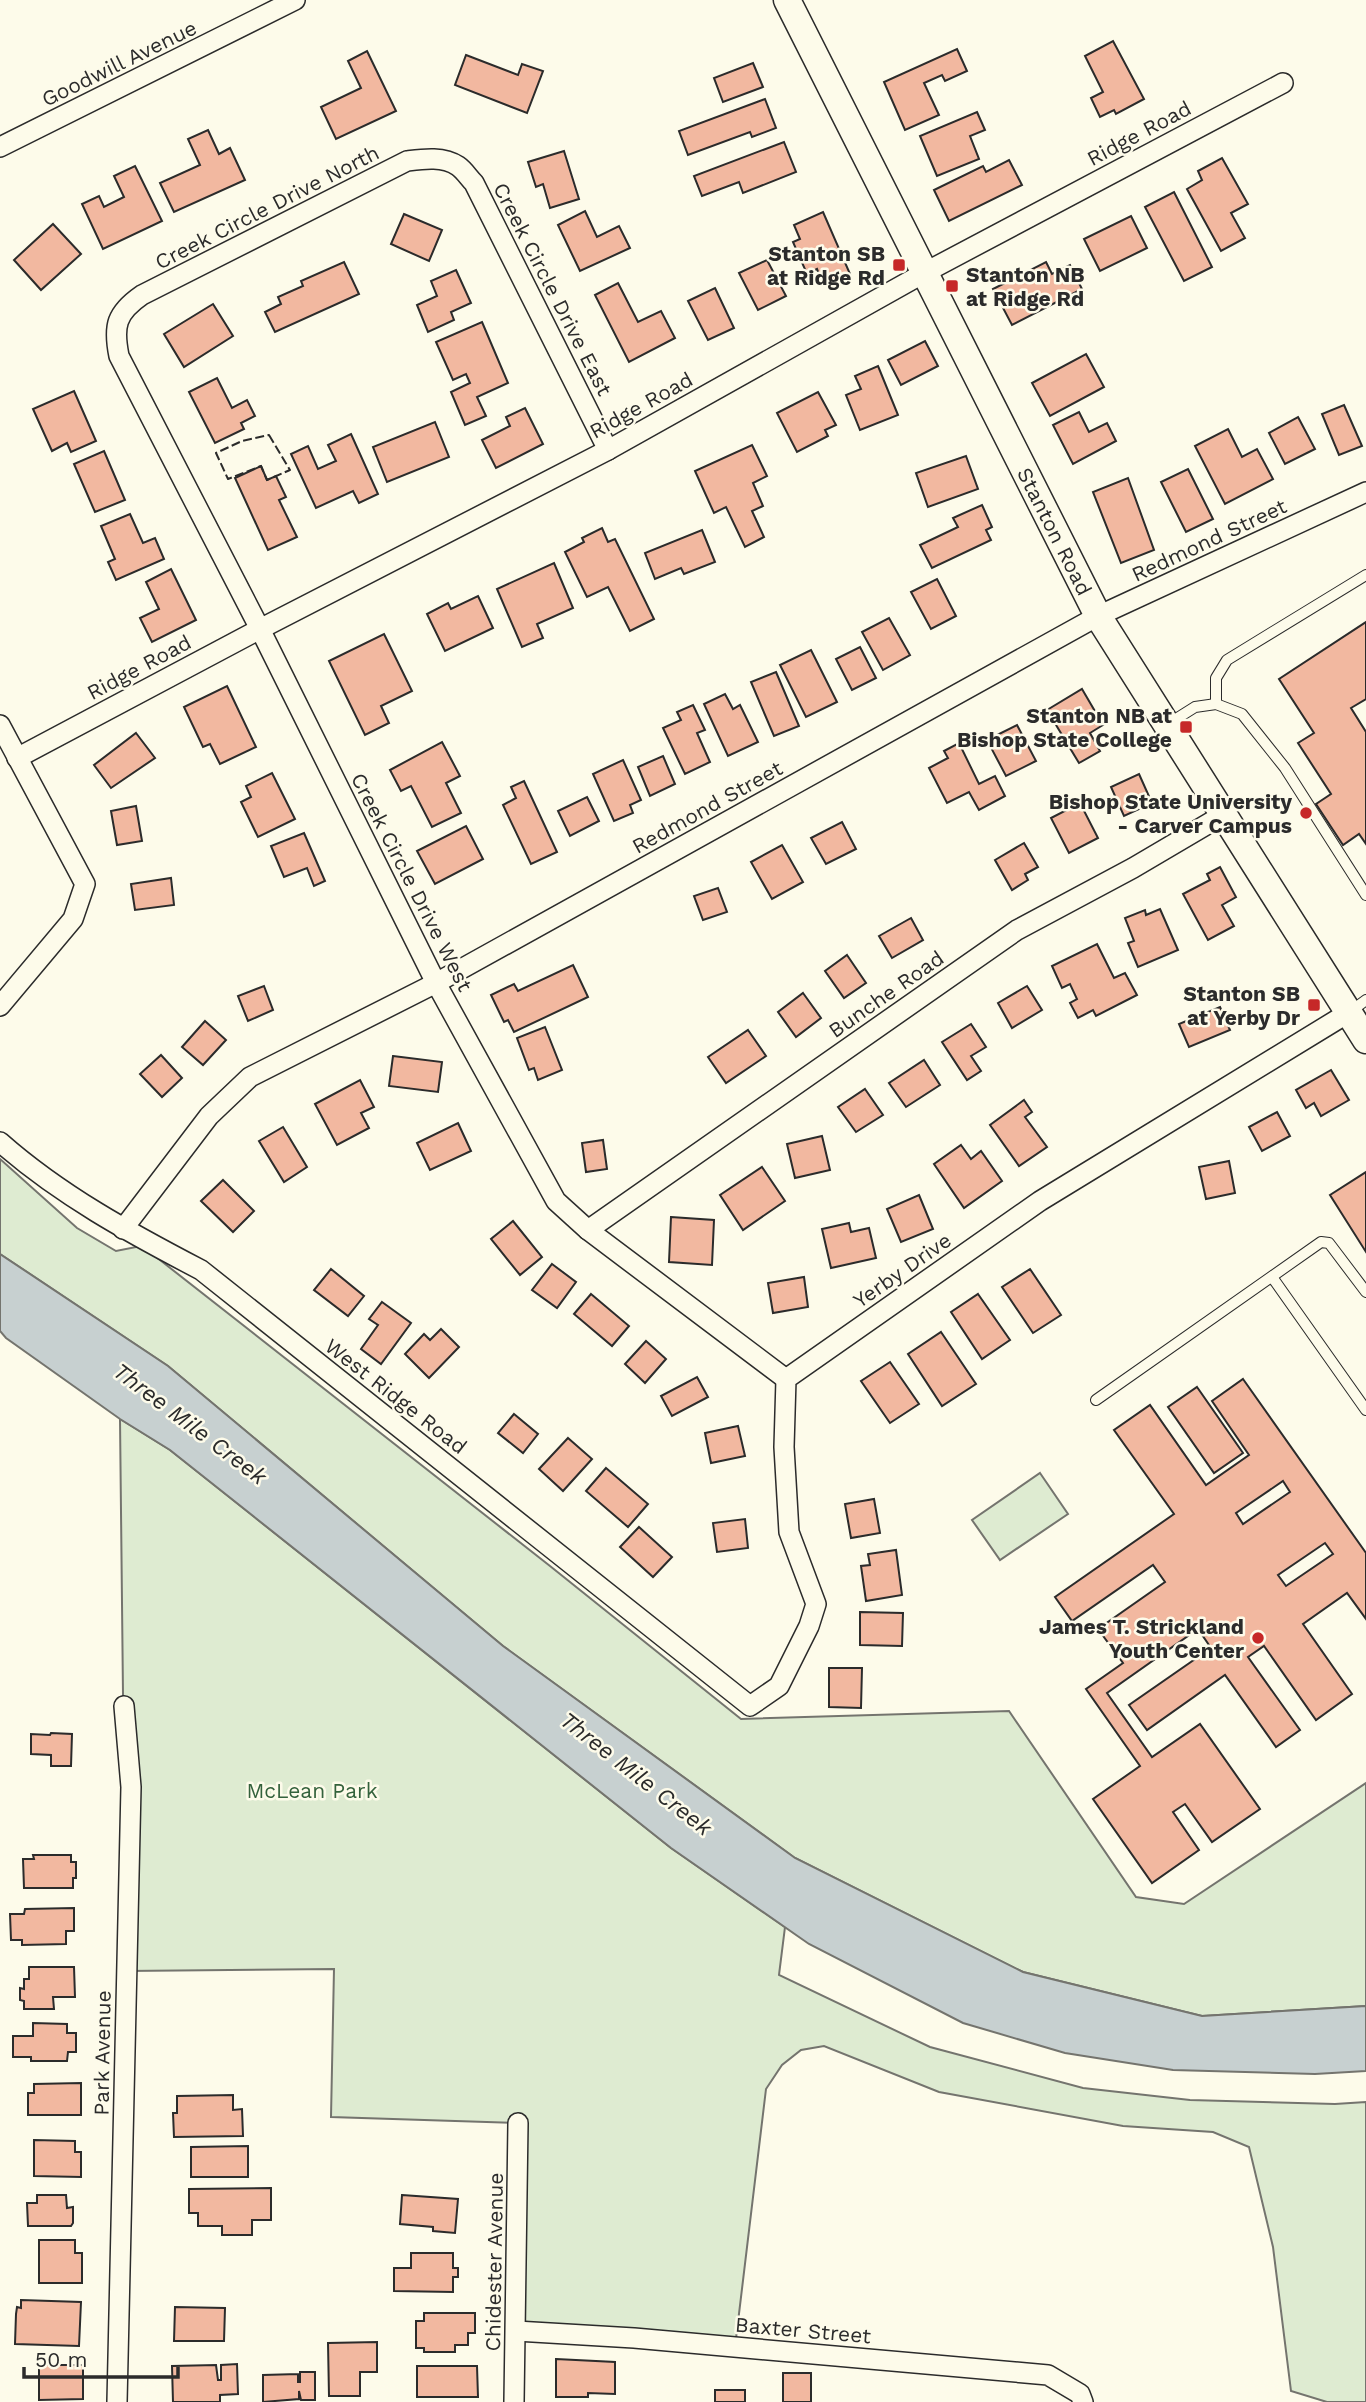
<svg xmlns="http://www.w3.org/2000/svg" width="1366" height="2402" font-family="'Work Sans',sans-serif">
<rect width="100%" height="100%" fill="#fdfbea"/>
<g fill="#deebd1" stroke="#74746e" stroke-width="2">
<polygon points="0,1159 77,1228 116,1251 141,1246 160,1260 550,1566 741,1719 1009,1711 1136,1897 1184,1904 1366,1783 1366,2006 1202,2016 1023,1972 795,1858 503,1646 168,1366 0,1254"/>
<polygon points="120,1419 170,1450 671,1848 785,1927 779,1975 930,2047 1083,2088 1190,2100 1335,2104 1366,2102 1366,2402 1327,2402 1291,2391 1273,2247 1249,2147 1213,2132 1123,2126 939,2092 824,2046 801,2050 782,2065 766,2089 735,2347 516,2331 518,2123 331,2117 334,1969 126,1971"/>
<polygon points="1040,1473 1068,1514 1000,1560 972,1520"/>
</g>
<polygon fill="#c7d0d0" stroke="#74746e" stroke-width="2" points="0,1254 168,1366 503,1646 795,1858 1023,1972 1202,2016 1366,2006 1366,2071 1315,2074 1173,2070 1065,2053 963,2023 809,1944 671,1848 170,1450 120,1419 6,1338 0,1331"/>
<g fill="#f2b8a0" stroke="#2b2b2b" stroke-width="2" fill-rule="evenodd">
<polygon points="1113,41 1144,99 1116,114 1114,110 1100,117 1091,98 1103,92 1085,56"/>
<polygon points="957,49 967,71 945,81 942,75 924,83 939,115 905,130 884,82"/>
<polygon points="367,51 396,111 336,139 321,107 361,88 348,61"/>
<polygon points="466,55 518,75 522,64 543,71 527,113 455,85"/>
<polygon points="753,63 763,87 723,102 714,78"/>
<polygon points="765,99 776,128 752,137 750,132 688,155 679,131"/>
<polygon points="977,112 985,130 970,136 979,159 937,176 920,136"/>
<polygon points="208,130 219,154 230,148 245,180 174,212 160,183 200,165 188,139"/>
<polygon points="784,142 796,172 743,193 739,182 702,196 694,176"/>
<polygon points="564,151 579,199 550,208 543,184 536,187 528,162"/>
<polygon points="1222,158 1248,204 1231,213 1245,238 1221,251 1187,189 1202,180 1198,171"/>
<polygon points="1009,160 1022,185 949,221 934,190 983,166 986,172"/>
<polygon points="135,166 162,221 103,249 82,204 99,196 104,207 124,197 114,176"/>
<polygon points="1174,192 1212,267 1184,281 1145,207"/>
<polygon points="585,211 597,237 619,226 630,248 580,271 558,225"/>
<polygon points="823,212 850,274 823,285 817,269 807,274 793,242 800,239 794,225"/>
<polygon points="404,214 442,230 429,261 391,244"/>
<polygon points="1131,216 1147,248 1100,271 1084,239"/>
<polygon points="53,224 81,254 41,290 14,260"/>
<polygon points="767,260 786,296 758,310 739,273"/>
<polygon points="344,262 359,294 275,332 265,312 281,304 278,297 303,286 301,281"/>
<polygon points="1046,262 1052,274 1070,265 1082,289 1012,325 993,289"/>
<polygon points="456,270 471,303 451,312 454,320 428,332 417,305 437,296 431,281"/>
<polygon points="618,283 638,322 661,311 675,338 629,362 595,295"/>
<polygon points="715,288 734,328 708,340 688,301"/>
<polygon points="213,304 233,336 184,367 164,334"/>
<polygon points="482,322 508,383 477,397 486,416 465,425 451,392 470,383 466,374 453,380 436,342"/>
<polygon points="925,341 938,366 901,385 888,360"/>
<polygon points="1086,354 1104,387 1050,416 1032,383"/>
<polygon points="878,366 898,415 860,430 846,395 861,389 855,376"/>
<polygon points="217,378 232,408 247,400 255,416 241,423 244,429 215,443 189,392"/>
<polygon points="74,391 96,441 71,452 67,443 52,451 33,409"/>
<polygon points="818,392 836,425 825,430 828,436 797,452 777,413"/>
<polygon points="1344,405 1362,446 1339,455 1322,414"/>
<polygon points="525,408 543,444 496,468 482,440 510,426 506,417"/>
<polygon points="1079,412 1089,432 1107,423 1116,441 1073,464 1053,425"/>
<polygon points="1298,417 1315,449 1285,464 1269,433"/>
<polygon points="435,422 449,457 387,482 373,447"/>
<polygon points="1228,429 1242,457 1257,449 1273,479 1225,504 1195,446"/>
<polygon points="351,434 378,494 359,503 353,491 316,508 291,454 308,446 318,469 336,461 328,445"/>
<polygon points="752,445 767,476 753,483 763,506 752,511 764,537 745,547 726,507 714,513 695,471"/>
<polygon points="104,451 125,500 95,512 74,464"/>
<polygon points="966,456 978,489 928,507 916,473"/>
<polygon points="261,466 267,480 276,476 286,497 279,500 297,537 268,550 235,478"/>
<polygon points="1188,469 1213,519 1186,532 1161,482"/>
<polygon points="1128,478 1154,550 1121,563 1093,492"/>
<polygon points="982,505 992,527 986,530 991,540 932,568 920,545 958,527 953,518"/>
<polygon points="130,514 143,543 155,538 164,559 116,580 108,562 115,559 101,526"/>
<polygon points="602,528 608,542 615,539 654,619 630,631 608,587 587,597 565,552 584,542 582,538"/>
<polygon points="702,530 715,562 684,574 681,568 655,579 645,553"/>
<polygon points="554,563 573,608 537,624 543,638 522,647 497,589"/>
<polygon points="171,569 196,620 152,642 140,618 159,609 146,582"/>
<polygon points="937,579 956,616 931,629 911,592"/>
<polygon points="478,596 493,628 445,651 427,614 448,603 451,609"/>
<polygon points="889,618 910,655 883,670 862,632"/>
<polygon points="1366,622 1366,699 1351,708 1366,732 1366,844 1359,834 1343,845 1316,804 1331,794 1298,743 1314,733 1279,679"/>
<polygon points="384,634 412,691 381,706 389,723 365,735 329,661"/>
<polygon points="860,647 876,678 852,690 836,659"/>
<polygon points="811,650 837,702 806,717 780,665"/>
<polygon points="776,672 799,726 774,736 751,682"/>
<polygon points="227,686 256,747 220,764 210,744 203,747 184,707"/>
<polygon points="1082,689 1103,725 1090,733 1100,751 1079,763 1047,710"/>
<polygon points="725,694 733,709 740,705 758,742 728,756 704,704"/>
<polygon points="693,705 705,730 697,733 710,762 685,774 663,728 681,720 677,712"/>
<polygon points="1017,725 1036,761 1006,776 987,740"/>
<polygon points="136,733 155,758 111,788 94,765"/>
<polygon points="442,742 460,776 446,783 461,813 432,827 411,786 401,791 390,770"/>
<polygon points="959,743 979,784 995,776 1005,796 979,810 969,792 947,803 929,768 948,758 944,751"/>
<polygon points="663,756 675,784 650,796 638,767"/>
<polygon points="623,760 641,800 630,805 633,813 614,821 593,774"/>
<polygon points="272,773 295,819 258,837 241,802 251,797 246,786"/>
<polygon points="1139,774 1152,803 1124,816 1111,787"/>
<polygon points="524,781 557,852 531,864 503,805 516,798 511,787"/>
<polygon points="587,797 599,821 570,836 558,811"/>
<polygon points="1080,803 1098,838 1069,853 1051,818"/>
<polygon points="136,806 142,841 117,845 111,811"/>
<polygon points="842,822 856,849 826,864 811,838"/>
<polygon points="466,826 483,859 435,884 417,851"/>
<polygon points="304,833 325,881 314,886 307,868 284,877 271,846"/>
<polygon points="1024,843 1038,867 1025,874 1028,880 1012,890 995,860"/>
<polygon points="782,845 803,882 772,899 751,862"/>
<polygon points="1220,867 1236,897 1222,905 1234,926 1208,940 1183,894 1210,880 1207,874"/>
<polygon points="171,878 174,905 135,910 131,884"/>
<polygon points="718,888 727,912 703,920 694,896"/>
<polygon points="1160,909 1178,950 1138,967 1128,943 1134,941 1125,918 1145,910 1146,915"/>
<polygon points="911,918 923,940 892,958 879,936"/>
<polygon points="1097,944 1114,978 1125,973 1137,995 1096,1016 1093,1010 1078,1018 1070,1003 1077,999 1070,984 1062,988 1052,966"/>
<polygon points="847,955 866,983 844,998 825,971"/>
<polygon points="573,965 588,997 514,1032 508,1020 504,1022 491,995 514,984 518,991"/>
<polygon points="264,986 273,1010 248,1021 238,996"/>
<polygon points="1027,986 1042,1010 1012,1028 998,1003"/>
<polygon points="803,993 821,1018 796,1037 778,1012"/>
<polygon points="1220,1007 1230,1030 1189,1047 1179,1024"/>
<polygon points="205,1021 226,1040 203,1065 182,1047"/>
<polygon points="971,1024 986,1047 971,1056 981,1071 967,1080 942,1042"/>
<polygon points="545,1027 562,1070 538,1080 534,1068 529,1070 517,1038"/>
<polygon points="748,1030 766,1056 726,1083 708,1057"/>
<polygon points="161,1055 182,1078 162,1097 140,1074"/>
<polygon points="393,1056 442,1062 438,1092 389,1086"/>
<polygon points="924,1060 940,1085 906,1107 889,1083"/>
<polygon points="1331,1070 1349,1100 1321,1116 1314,1103 1306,1108 1296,1090"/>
<polygon points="360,1080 374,1107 361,1113 369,1128 337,1145 315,1104"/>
<polygon points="865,1089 883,1115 856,1132 838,1107"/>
<polygon points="1024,1100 1032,1112 1025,1117 1047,1147 1019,1166 990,1125"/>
<polygon points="1277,1112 1290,1136 1262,1151 1249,1127"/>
<polygon points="458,1123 471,1151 430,1170 417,1143"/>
<polygon points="283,1127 307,1167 284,1182 259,1141"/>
<polygon points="822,1136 830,1170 795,1178 787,1144"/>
<polygon points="603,1140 607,1169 586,1172 582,1143"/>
<polygon points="961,1145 971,1159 981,1151 1002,1181 964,1208 934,1164"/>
<polygon points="1229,1161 1235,1193 1206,1199 1199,1167"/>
<polygon points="762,1167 785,1201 743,1230 720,1195"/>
<polygon points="1366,1172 1366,1252 1330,1195"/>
<polygon points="223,1180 254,1211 233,1232 201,1201"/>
<polygon points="919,1195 933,1229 901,1242 887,1209"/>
<polygon points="671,1217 714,1220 712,1265 669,1262"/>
<polygon points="513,1221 542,1257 520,1275 491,1239"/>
<polygon points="849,1223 851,1232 869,1228 876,1258 831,1268 822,1229"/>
<polygon points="552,1264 576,1282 557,1308 532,1290"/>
<polygon points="331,1269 364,1296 348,1316 314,1290"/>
<polygon points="1030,1269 1061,1315 1033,1333 1002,1287"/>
<polygon points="804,1277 808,1307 773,1313 768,1283"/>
<polygon points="591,1294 629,1326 612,1346 574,1314"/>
<polygon points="978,1294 1010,1340 982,1359 951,1312"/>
<polygon points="382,1302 411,1323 381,1364 361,1349 378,1325 369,1319"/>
<polygon points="441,1329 459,1347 429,1378 405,1354 424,1334 430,1340"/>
<polygon points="941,1332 976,1384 942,1406 908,1354"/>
<polygon points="646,1341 666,1359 645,1383 625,1364"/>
<polygon points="890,1362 919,1404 890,1423 861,1381"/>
<polygon points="697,1377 708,1397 672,1416 661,1396"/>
<path d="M1243 1379 1366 1553V1619L1347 1593 1303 1624 1352 1694 1316 1720 1264 1646 1248 1657 1300 1730 1276 1747 1225 1675 1147 1730 1129 1705 1211 1648 1198 1629 1107 1693 1152 1757 1200 1724 1260 1809 1212 1842 1185 1804 1173 1812 1199 1850 1152 1883 1093 1799 1140 1766 1086 1689 1123 1663 1098 1629 1165 1582 1153 1565 1072 1621 1055 1597 1174 1514 1114 1430 1150 1405 1206 1485 1249 1455 1212 1401ZM1283 1481 1290 1492 1243 1524 1236 1513ZM1325 1543 1333 1554 1286 1586 1278 1575Z"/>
<polygon points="1197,1387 1243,1453 1214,1473 1168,1407"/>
<polygon points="514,1414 538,1434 523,1453 498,1433"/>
<polygon points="738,1426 745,1456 711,1463 705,1433"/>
<polygon points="568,1438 592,1459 563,1491 539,1469"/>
<polygon points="606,1468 648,1504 628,1527 586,1491"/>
<polygon points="874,1499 880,1533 851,1538 845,1504"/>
<polygon points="745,1519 748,1548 717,1552 713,1523"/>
<polygon points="639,1527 672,1557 653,1577 620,1547"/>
<polygon points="896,1550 902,1595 866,1601 861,1566 870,1565 868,1554"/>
<polygon points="860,1612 903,1613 902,1646 860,1645"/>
<polygon points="829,1668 862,1668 861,1708 829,1707"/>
<polygon points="51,1733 72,1734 71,1766 51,1766 51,1755 31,1754 31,1734 50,1735"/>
<polygon points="33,1855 71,1855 71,1862 76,1862 76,1878 73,1878 73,1888 24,1888 23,1859 34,1859"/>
<polygon points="74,1908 74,1931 66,1931 66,1944 22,1945 22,1940 11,1940 10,1914 24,1914 25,1909"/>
<polygon points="29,1967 74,1967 75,1997 53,1997 54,2009 24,2009 24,2001 20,2000 20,1988 24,1989 24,1979 29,1979"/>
<polygon points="33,2023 67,2024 67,2033 76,2033 76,2052 68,2052 67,2061 31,2061 31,2057 13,2057 13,2036 33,2036"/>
<polygon points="81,2083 81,2115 28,2115 28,2093 34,2093 34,2084"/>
<polygon points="233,2095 233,2110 242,2109 243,2136 174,2137 173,2113 177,2113 177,2096"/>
<polygon points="34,2140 75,2141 75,2152 81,2152 81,2177 34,2176"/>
<polygon points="248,2146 248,2177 191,2177 191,2147"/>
<polygon points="271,2188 271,2220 252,2220 252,2235 222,2235 222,2226 198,2226 198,2213 189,2213 189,2189"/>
<polygon points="37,2195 66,2195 67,2208 73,2207 73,2223 71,2226 28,2226 27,2203 37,2203"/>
<polygon points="402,2195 458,2199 455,2233 433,2231 433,2227 400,2224"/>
<polygon points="39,2240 75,2240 75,2253 82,2253 82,2283 39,2283"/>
<polygon points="411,2253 453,2253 453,2268 458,2268 458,2277 453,2277 453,2292 394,2291 394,2268 411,2268"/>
<polygon points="21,2300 81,2302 79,2346 15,2344 16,2314 17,2307 21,2308"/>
<polygon points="175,2307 225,2308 224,2341 174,2341"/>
<polygon points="424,2313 475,2313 475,2333 468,2333 468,2345 455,2345 455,2352 424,2352 424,2348 416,2348 416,2321 424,2321"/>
<polygon points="377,2342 377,2372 360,2372 360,2396 329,2396 328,2343"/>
<polygon points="556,2359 615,2362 615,2394 588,2393 588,2397 556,2397"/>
<polygon points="237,2364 238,2394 220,2395 220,2402 173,2402 172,2366 216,2365 218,2380 221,2380 221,2365"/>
<polygon points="39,2365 83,2365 83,2399 39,2400"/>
<polygon points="417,2366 477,2366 478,2397 417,2397"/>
<polygon points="300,2372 315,2372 315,2400 301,2400 299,2391 299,2399 263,2402 263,2375 298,2374 298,2382 300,2382"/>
<rect x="783" y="2373" width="28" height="29"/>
<rect x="715" y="2390" width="30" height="12"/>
</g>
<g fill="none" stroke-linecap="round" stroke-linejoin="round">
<defs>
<g id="lane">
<polyline points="1216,704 1216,678 1227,660 1366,575"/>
<polyline points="1168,724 1195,707 1216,704 1242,714 1285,768 1366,895"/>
<polyline points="1351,1011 1366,1000"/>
<polyline points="1272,1277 1366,1410"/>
<polyline points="1096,1400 1321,1242 1329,1243 1366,1292"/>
</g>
<g id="street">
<polyline points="0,147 295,0"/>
<path d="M608 450 474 183C469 178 464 170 458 166 443 156 423 159 407 161L142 295C116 313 113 326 119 356L260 629 436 983 556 1201 588 1230 786 1379"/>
<polyline points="0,725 85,884 73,919 0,1006"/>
<polyline points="17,758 260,629 608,450 924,273 1283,83"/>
<path d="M0 1142C60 1195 130 1233 201 1270L750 1706 779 1686 809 1626 816 1604 789 1532 784 1447 786 1379 1040 1201 1348 1013"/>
<polyline points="123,1229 209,1116 250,1077 436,983 1098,616 1366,492"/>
<polyline points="588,1230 1017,930 1133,868 1223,815"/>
<polyline points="516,2331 634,2338 1048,2375 1080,2394 1083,2402"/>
<polyline points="117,2402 131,1787 124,1706"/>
<polyline points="514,2402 518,2123"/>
</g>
<g id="secondary">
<path id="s1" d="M787 0 1098 616 1366 1040"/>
</g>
</defs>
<use href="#lane" stroke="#2b2b2b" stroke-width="12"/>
<use href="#street" stroke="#2b2b2b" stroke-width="22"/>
<use href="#secondary" stroke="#2b2b2b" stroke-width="29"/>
<use href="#lane" stroke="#fdfbea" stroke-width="10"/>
<use href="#street" stroke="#fdfbea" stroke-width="19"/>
<use href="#secondary" stroke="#fdfbea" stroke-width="26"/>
<polygon stroke="#2b2b2b" stroke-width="2" stroke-dasharray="9 3.5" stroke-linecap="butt" points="269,435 290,470 267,480 261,466 228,479 216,453 242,441"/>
</g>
<g fill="#c62828" stroke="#fdfbea" stroke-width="2.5">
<rect x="892" y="258" width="14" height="14" rx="3.5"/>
<rect x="945" y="279" width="14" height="14" rx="3.5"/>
<rect x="1179" y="720" width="14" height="14" rx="3.5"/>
<circle cx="1306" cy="813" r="7"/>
<rect x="1307" y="998" width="14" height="14" rx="3.5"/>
<circle cx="1258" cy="1638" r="7"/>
</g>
<g text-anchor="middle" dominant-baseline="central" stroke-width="5" stroke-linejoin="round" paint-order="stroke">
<g font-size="21" fill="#2b2b2b" stroke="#fdfbea">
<text transform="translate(119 63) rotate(-26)">Goodwill Avenue</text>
<text transform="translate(1139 133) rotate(-28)">Ridge Road</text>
<text transform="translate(267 207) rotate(-27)">Creek Circle Drive North</text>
<text transform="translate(553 289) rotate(63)">Creek Circle Drive East</text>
<text transform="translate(641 405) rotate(-29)">Ridge Road</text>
<text stroke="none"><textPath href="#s1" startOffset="595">Stanton Road</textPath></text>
<text transform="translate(1209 540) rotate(-25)">Redmond Street</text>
<text transform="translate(139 667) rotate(-28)">Ridge Road</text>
<text transform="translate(707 807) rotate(-29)">Redmond Street</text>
<text transform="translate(412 882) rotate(63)">Creek Circle Drive West</text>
<text transform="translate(886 994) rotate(-35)">Bunche Road</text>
<text transform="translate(902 1270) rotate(-35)">Yerby Drive</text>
<text transform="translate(396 1396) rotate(38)">West Ridge Road</text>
<text transform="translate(102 2053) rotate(-89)">Park Avenue</text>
<text transform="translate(494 2262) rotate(-89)">Chidester Avenue</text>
<text transform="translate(803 2330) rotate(5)">Baxter Street</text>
</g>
<g font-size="21" font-weight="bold" fill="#2b2b2b" stroke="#fdfbea" text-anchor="end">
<text x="885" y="253">Stanton SB<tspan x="885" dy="24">at Ridge Rd</tspan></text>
<text x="966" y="274" text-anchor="start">Stanton NB<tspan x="966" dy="24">at Ridge Rd</tspan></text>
<text x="1172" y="715">Stanton NB at<tspan x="1172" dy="24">Bishop State College</tspan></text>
<text x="1292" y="801">Bishop State University<tspan x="1292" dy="24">- Carver Campus</tspan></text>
<text x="1300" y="993">Stanton SB<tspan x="1300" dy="24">at Yerby Dr</tspan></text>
<text x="1244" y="1626">James T. Strickland<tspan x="1244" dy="24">Youth Center</tspan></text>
</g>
<g font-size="21" fill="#34623c" stroke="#fdfbea">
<text x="312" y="1790">McLean Park</text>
</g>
<g font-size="23" font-style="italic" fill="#2b2b2b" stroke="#fdfbea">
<text transform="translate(190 1424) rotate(37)">Three Mile Creek</text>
<text transform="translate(636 1774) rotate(38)">Three Mile Creek</text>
</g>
</g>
<path d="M24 2367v10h154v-10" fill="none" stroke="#2b2b2b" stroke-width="3.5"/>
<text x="35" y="2367" font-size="21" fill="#2b2b2b" stroke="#fdfbea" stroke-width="5" paint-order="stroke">50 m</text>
</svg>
